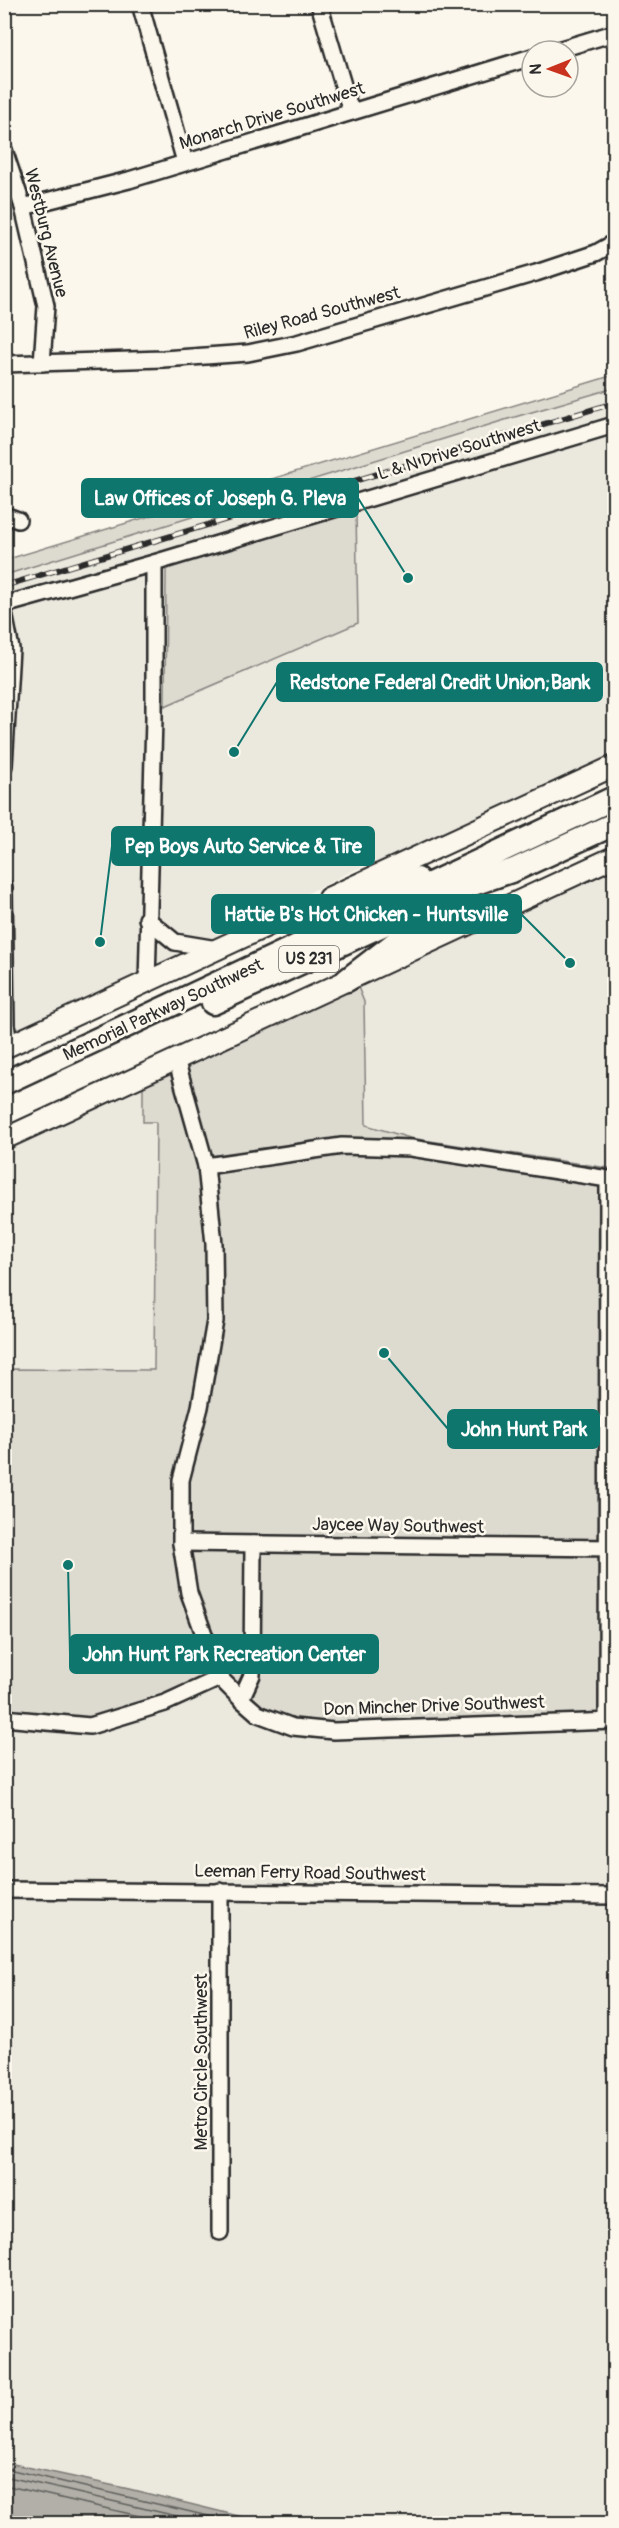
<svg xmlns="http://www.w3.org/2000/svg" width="619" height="2528" font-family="Pangolin,sans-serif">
<rect width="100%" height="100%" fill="#fbf7ec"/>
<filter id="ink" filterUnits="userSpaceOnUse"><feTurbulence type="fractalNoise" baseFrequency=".0167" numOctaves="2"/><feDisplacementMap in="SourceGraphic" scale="12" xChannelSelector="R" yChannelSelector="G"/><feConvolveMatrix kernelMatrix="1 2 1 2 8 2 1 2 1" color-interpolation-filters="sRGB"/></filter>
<g filter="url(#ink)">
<g fill="#ebe8de" fill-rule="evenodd">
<path d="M614 388V756L452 835 354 870 161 967 5 1037V575L508 419ZM355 512 358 623 165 705Z"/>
<polygon points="614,869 614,1169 410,1138 366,1125 364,1002 358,987"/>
<polygon points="143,1087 143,1121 156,1122 154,1370 5,1369 4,1151"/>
<polygon points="220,1678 614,1721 614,2523 267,2523 129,2489 5,2462 4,1718"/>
</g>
<g fill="#dddad0" stroke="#84827e" stroke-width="1.5">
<polygon points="614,375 614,388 508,419 5,575 5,560"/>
<polygon points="356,512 358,623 165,706 166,568"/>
<polygon points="354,977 364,1002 366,1125 410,1138 614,1169 614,1721 334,1731 258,1714 220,1678 90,1726 5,1718 4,1369 154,1370 156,1122 143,1122 143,1075"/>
</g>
<polygon fill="#b1afa7" stroke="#7b7a75" stroke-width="1.5" points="4,2462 129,2489 267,2523 20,2523 5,2519"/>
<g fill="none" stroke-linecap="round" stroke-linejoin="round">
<g stroke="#61605d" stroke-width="1.5">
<polyline points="4,2468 242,2524"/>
<polyline points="4,2476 211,2524"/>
<polyline points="4,2485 174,2524"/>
</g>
<defs>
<g id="minor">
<polyline points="140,4 185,162"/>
<polyline points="319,4 351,112"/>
<polyline points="554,51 614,33"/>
<polyline points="4,150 23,207 46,306 42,363"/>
<polyline points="23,207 129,180 532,57"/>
<polyline points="4,364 163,359 248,353 297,343 536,273 596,253 614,243"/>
<polyline points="4,515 18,520"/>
<polyline points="4,605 154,563 614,425"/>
<polyline points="4,613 11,649 4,766"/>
<polyline points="4,887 6,1024 9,1046"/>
<polyline points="147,919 175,942 217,949"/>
<polyline points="147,983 154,718 154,563"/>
<polyline points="176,1059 206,1166 214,1244 215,1321 200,1407 181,1480 181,1543 189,1593 220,1678 241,1699 258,1714 293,1727 334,1731 614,1721"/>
<polyline points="206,1166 342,1146 411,1148 608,1179 607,1720"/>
<polyline points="181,1543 614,1548"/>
<polyline points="241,1699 252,1675 253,1544"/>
<polyline points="4,1718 90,1726 165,1703 220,1678"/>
<polyline points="4,1890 614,1896"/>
<polyline points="220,1891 220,2232"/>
</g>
<g id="major">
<polyline points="328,898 614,766"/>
<polyline points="4,1048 293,914"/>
<polyline points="4,1139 614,857"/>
</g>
<g id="highway">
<polyline points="281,920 417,879"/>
<polyline points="347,980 416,927 449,910"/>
<polyline points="213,1003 467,886 514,870 614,824"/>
<polyline points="4,1083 614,798"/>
</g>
</defs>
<use href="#minor" stroke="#2b2b2b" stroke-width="20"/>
<use href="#major" stroke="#2b2b2b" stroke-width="24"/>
<use href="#highway" stroke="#2b2b2b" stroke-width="27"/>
<use href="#minor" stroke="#fbf7ec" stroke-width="15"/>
<use href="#major" stroke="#fbf7ec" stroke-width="20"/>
<use href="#highway" stroke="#fbf7ec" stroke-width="22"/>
<defs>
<polyline id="rail" points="4,586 614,403"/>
</defs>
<use href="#rail" stroke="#2b2b2b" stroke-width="6"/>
<use href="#rail" stroke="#fbf7ec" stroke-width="4" stroke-dasharray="11" stroke-linecap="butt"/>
</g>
</g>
<g text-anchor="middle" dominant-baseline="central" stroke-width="5" stroke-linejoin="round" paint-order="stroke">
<rect fill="#fbf7ec" stroke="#696865" stroke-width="1.5" x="279" y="946" width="60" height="26" rx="4.5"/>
<g font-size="16" font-weight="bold" fill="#2b2b2b">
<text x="309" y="959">US 231</text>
</g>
<g font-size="18" fill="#2b2b2b" stroke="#fbf7ec">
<text transform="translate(272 116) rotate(-17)">Monarch Drive Southwest</text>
<text transform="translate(46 233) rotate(76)">Westburg Avenue</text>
<text transform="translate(322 313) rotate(-15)">Riley Road Southwest</text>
<text transform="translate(459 450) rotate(-17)">L &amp; N Drive Southwest</text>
<text transform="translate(163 1010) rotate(-25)">Memorial Parkway Southwest</text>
<text transform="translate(398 1526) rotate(1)">Jaycee Way Southwest</text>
<text transform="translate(434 1706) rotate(-2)">Don Mincher Drive Southwest</text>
<text transform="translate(310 1873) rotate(1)">Leeman Ferry Road Southwest</text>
<text transform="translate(201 2062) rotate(-90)">Metro Circle Southwest</text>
</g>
</g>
<path fill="none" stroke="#0f766e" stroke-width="2" d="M408 578L358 498M234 752L277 682M100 942L112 846M570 963L521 914M384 1353L448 1429M68 1565L70 1654"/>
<g fill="#0f766e" stroke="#fbf7ec" stroke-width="2">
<circle cx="408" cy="578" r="6"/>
<circle cx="234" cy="752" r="6"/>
<circle cx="100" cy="942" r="6"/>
<circle cx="570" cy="963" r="6"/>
<circle cx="384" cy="1353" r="6"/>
<circle cx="68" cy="1565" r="6"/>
</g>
<g fill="#0f766e" stroke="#0f766e" stroke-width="2">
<rect x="82" y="479" width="276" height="38" rx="6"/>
<rect x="277" y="663" width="325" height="38" rx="6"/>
<rect x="112" y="827" width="262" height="38" rx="6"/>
<rect x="212" y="895" width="309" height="38" rx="6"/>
<rect x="448" y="1410" width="151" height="38" rx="6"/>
<rect x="70" y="1635" width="308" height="38" rx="6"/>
</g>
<g font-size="20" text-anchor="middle" font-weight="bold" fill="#fff">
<text x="220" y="505">Law Offices of Joseph G. Pleva</text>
<text x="440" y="689">Redstone Federal Credit Union;Bank</text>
<text x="243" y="853">Pep Boys Auto Service &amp; Tire</text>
<text x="366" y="921">Hattie B's Hot Chicken - Huntsville</text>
<text x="524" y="1436">John Hunt Park</text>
<text x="224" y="1661">John Hunt Park Recreation Center</text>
</g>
<rect width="619" height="2528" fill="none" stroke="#fbf7ec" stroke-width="24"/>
<rect x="12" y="12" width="595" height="2504" fill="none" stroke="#2b2b2b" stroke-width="2" filter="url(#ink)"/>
<g transform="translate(550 69) rotate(269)"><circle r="28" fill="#fbf7ec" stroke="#a8a59f" stroke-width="1.5"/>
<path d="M0-4.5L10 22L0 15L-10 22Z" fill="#c8321e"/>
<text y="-9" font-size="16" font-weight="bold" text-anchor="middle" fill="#2b2b2b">N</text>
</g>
</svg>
